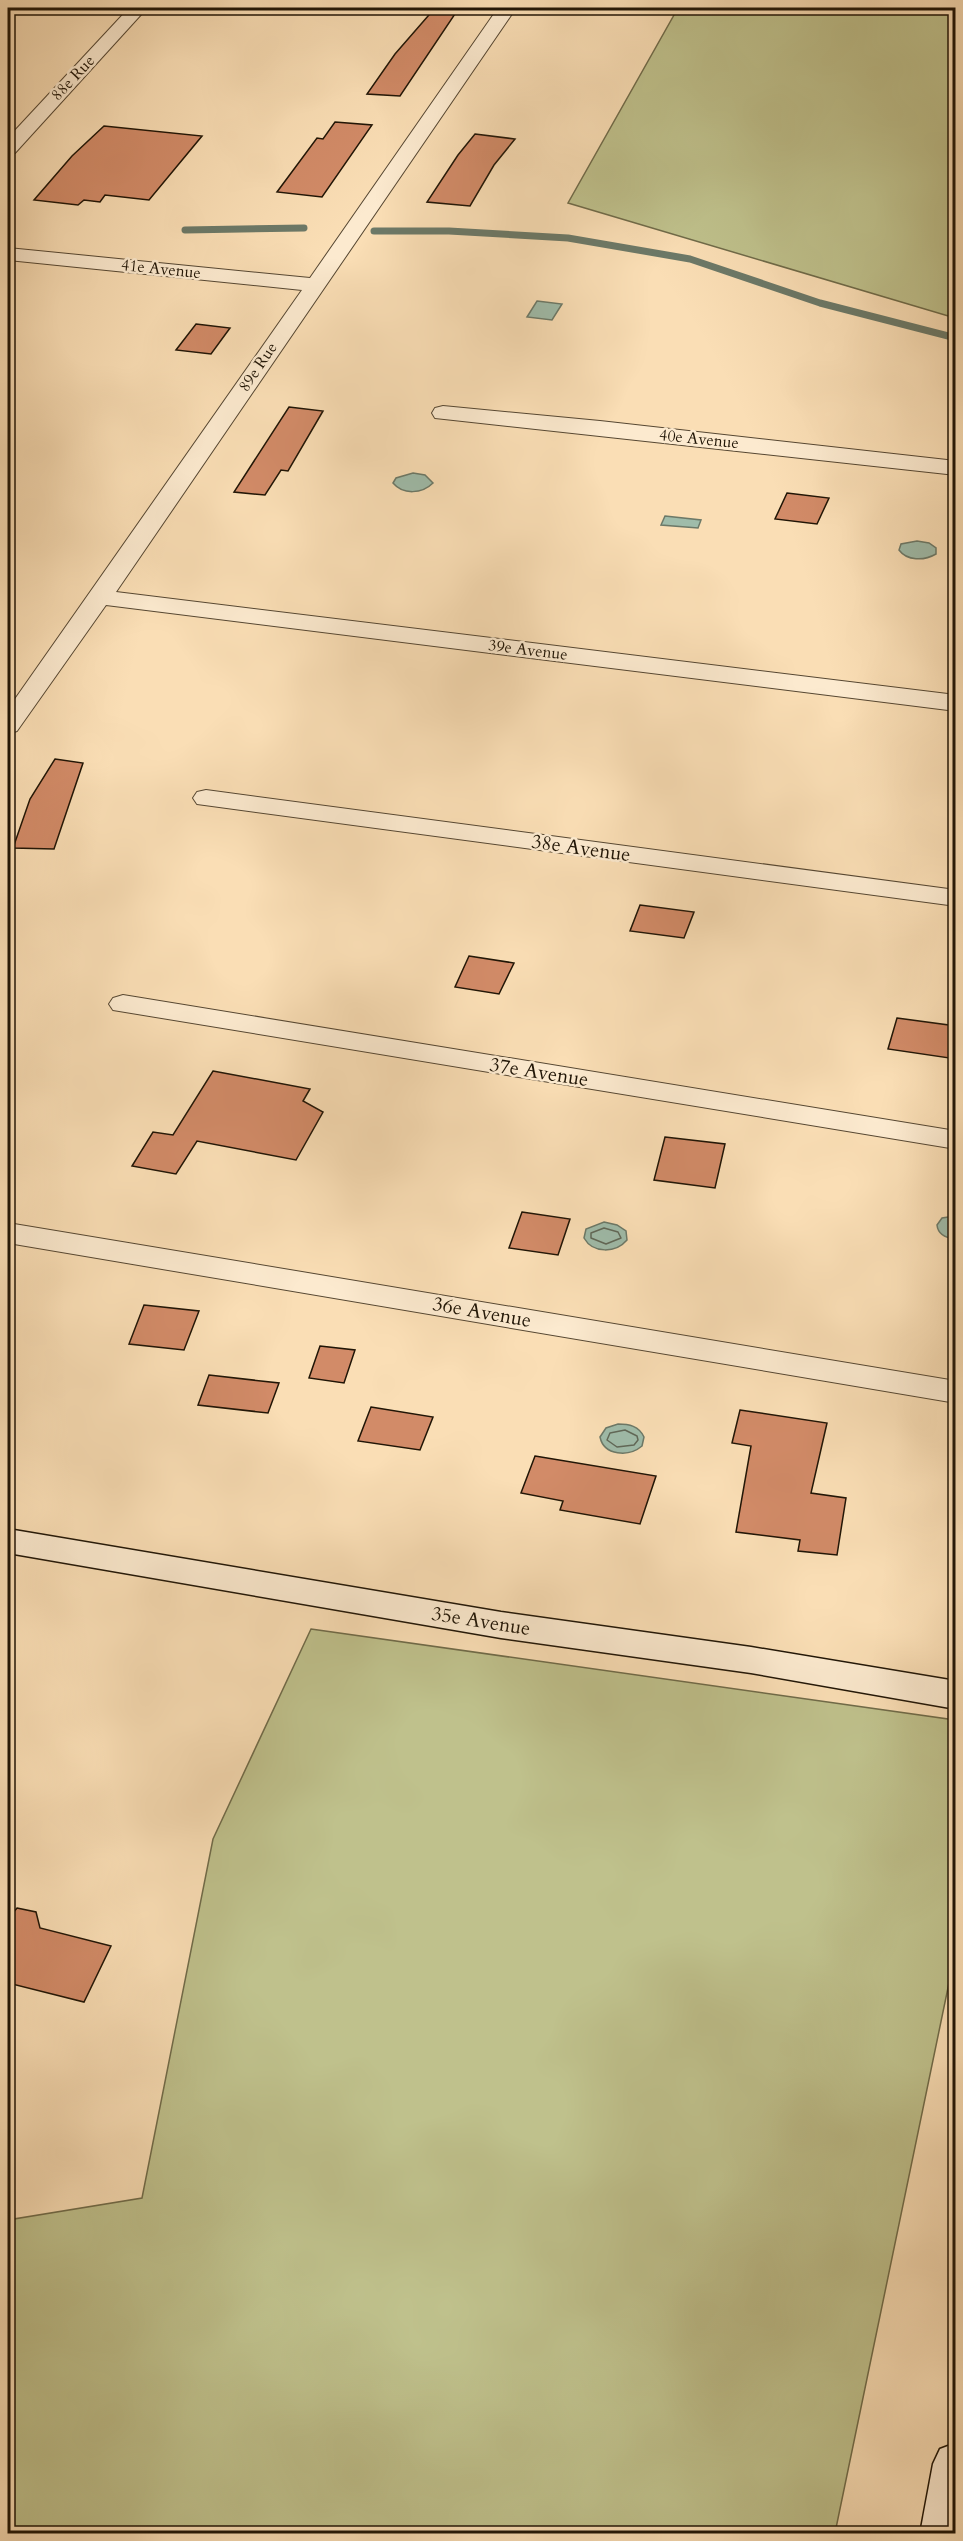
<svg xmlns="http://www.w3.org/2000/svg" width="963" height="2541" font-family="Cardo,serif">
<rect width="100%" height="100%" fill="#fadeb5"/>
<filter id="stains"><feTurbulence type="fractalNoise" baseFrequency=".00333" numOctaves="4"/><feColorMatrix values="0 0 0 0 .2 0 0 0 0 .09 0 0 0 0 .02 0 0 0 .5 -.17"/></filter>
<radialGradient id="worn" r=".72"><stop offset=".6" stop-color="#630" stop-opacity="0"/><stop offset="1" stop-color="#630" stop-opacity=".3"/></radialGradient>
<g fill="#bfc18c" stroke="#706b49" stroke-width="1.5">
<polygon points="678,8 955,8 955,318 568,203"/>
<polygon points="311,1629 955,1720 955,1954 835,2533 8,2533 8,2220 142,2198 213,1839"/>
</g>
<g fill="#9fbcaa" stroke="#6c7968" stroke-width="1.5">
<polygon points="537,301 562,304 552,320 527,317"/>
<path d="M413 473 425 475 433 483C422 494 403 495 393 483L396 478Z"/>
<polygon points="665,516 701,520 698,528 661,525"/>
<path d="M917 541 929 543 936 548V554C924 561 907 561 899 550L901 544Z"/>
<path d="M955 1216H956L955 1239C946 1238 938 1235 937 1225L942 1218Z"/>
<path d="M604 1222 617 1225 626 1231 627 1240C616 1253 593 1254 584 1238L586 1229Z"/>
<path d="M618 1424C629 1424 639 1426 644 1437L642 1446C629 1457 604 1456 600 1437L606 1428Z"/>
</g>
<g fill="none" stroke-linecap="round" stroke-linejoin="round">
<g stroke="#606858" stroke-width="1.5">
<polygon points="604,1228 618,1232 621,1238 606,1244 591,1238 591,1233"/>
<polygon points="625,1430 637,1436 638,1440 634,1445 617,1447 607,1440 610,1433"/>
</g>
<g stroke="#6c7968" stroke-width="7">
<polyline points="185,230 304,228"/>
<polyline points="374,231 449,231 568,238 690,259 820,303 956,338"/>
</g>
</g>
<g fill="#d28b68" stroke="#201506" stroke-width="1.5">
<polygon points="435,8 453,8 457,11 400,96 367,94 395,54"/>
<polygon points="335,122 372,125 322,197 277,192 317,138 323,139"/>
<polygon points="104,126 202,136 149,200 105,195 100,202 84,200 78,205 34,200 72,156"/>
<polygon points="475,134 515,139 494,165 470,206 427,202 458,155"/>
<polygon points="196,324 230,328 211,354 176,350"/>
<polygon points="289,407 323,411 288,471 281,470 265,495 234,492"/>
<polygon points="787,493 829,498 817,524 775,519"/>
<polygon points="55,759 83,763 54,849 13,848 30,799"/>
<polygon points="640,905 694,912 684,938 630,931"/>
<polygon points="469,956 514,963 499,994 455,987"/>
<polygon points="897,1018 956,1026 956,1059 888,1049"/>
<polygon points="213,1071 310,1089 303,1101 323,1112 296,1160 197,1141 176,1174 132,1166 153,1132 173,1135"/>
<polygon points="665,1137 725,1144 715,1188 654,1180"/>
<polygon points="522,1212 570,1219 558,1255 509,1248"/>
<polygon points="144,1305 199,1311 184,1350 129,1344"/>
<polygon points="320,1346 355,1350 344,1383 309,1378"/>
<polygon points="209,1375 279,1383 268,1413 198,1405"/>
<polygon points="371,1407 433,1417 420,1450 358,1441"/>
<polygon points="740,1410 827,1423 811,1493 846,1498 837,1555 798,1551 800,1540 736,1532 751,1446 732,1443"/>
<polygon points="535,1456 656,1476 640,1524 560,1510 563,1501 521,1493"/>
<polygon points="17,1908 36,1912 40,1928 111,1946 84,2002 8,1983 8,1919"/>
</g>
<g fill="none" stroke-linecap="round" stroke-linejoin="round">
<defs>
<g id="street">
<polygon points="129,8 147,8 15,153 8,155 8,138"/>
<polygon points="498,8 516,8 116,592 956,695 956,711 106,605 17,731 8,734 8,709 302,290 8,260 8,248 310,278"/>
<polygon points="443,406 600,421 956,461 956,475 435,418 432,413 435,408"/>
<polygon points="206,790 956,890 956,906 197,804 193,798 197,792"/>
<polygon points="123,995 956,1131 956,1149 113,1010 109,1004 113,998"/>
<polygon points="8,1223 956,1381 956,1403 8,1243"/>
</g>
<g id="secondary">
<polygon points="8,1529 501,1612 751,1647 956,1681 956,1709 751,1673 501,1638 8,1553"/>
<polygon points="956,2443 956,2534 920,2534 933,2464 940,2449"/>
</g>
</defs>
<use href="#street" stroke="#564732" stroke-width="2"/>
<use href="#secondary" stroke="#201506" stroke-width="3"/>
<use href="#street" fill="#fceacf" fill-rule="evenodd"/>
<use href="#secondary" fill="#fceacf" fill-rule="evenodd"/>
</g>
<g text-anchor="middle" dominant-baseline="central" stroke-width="5" stroke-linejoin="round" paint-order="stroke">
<g font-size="16" fill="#201506" stroke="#fceacf">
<text transform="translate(73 78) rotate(-47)">88e Rue</text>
<text transform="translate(161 269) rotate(6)">41e Avenue</text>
<text transform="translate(258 367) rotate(-56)">89e Rue</text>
<text transform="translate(699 439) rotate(6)">40e Avenue</text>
<text transform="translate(528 650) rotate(7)">39e Avenue</text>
</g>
<g font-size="20" fill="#201506" stroke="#fceacf">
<text transform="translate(581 848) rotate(8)">38e Avenue</text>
<text transform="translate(539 1072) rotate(9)">37e Avenue</text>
<text transform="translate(482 1312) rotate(10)">36e Avenue</text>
<text transform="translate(481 1621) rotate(9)">35e Avenue</text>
</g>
</g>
<rect width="963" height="2541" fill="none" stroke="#fadeb5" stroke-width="30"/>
<rect x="9" y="9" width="945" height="2523" fill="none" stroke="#201506" stroke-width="3"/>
<rect x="15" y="15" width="933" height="2511" fill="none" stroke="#201506" stroke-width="1.5"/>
<rect width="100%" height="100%" filter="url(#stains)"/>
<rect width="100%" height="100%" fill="url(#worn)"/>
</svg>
